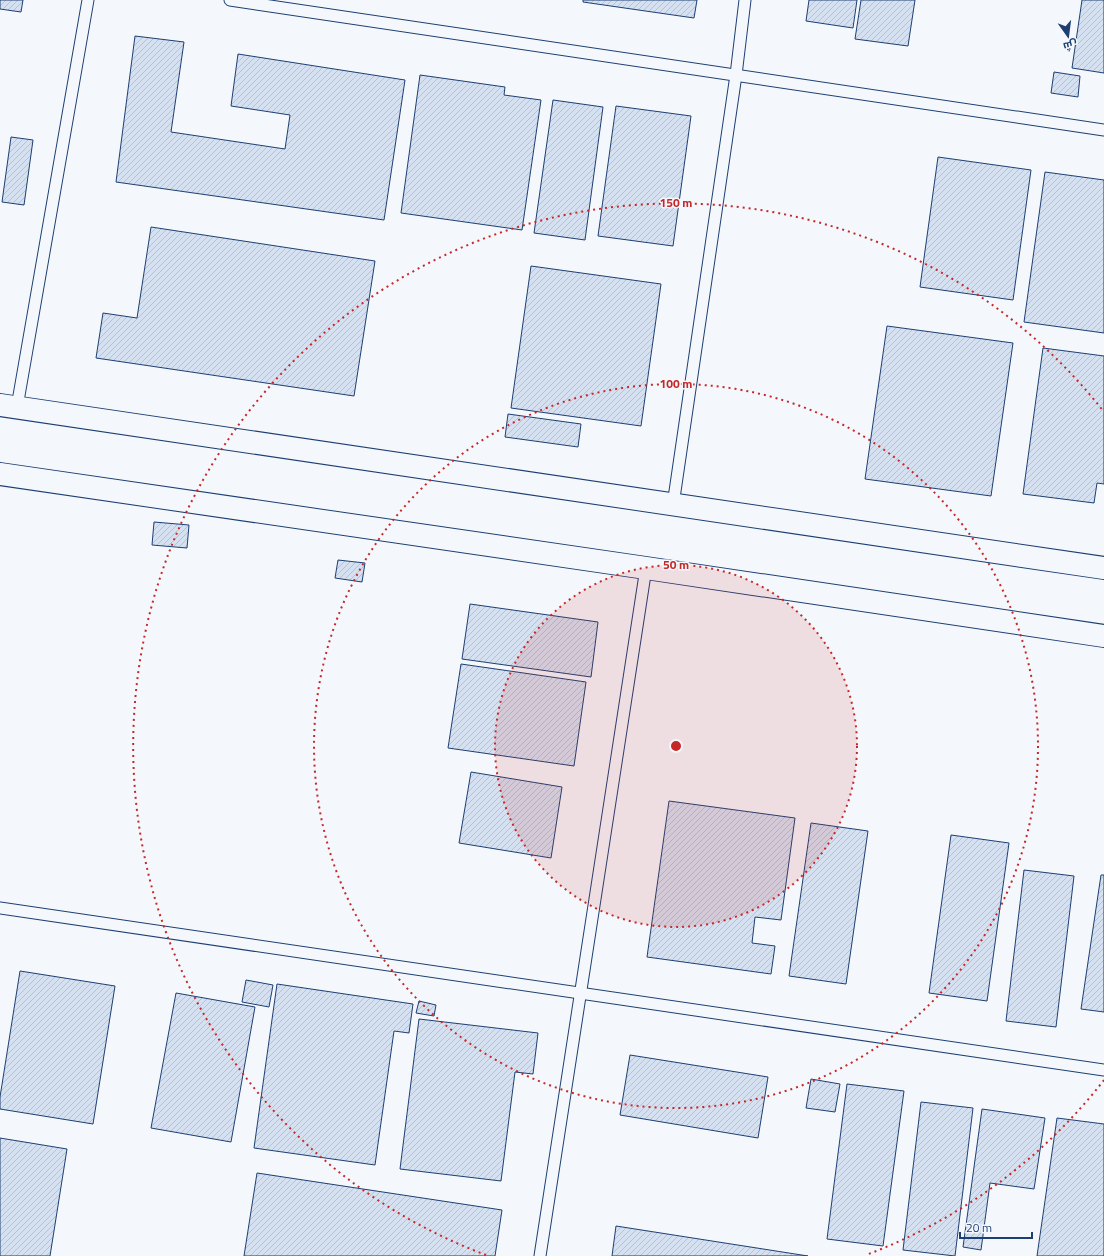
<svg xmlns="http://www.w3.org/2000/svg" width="1104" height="1256" font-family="'Titillium Web',Cairo,sans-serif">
<defs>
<pattern id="building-hatch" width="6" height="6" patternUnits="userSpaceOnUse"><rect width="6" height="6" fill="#d5e0f0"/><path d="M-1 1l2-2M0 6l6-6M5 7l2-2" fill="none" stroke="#b6c1d1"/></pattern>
</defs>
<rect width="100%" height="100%" fill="#f4f7fb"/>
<g fill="url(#building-hatch)" stroke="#1d3f73">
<polygon points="0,0 23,0 21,12 0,9"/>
<polygon points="583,0 697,0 694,18 583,2"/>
<polygon points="809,0 857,0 853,28 806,21"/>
<polygon points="861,0 915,0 908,46 855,39"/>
<polygon points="1082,0 1104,0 1104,73 1072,68"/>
<polygon points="135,36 184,42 171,132 285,149 290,115 231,106 238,54 405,80 384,220 116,182"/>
<polygon points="1054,72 1080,76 1078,97 1051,93"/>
<polygon points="420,75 505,87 504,95 541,100 522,230 401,213"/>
<polygon points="553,100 603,107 585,240 534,233"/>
<polygon points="616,106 691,116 673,246 598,236"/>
<polygon points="11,137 33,140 24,205 2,202"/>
<polygon points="938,157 1031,170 1013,300 920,287"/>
<polygon points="1045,172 1104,180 1104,333 1024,322"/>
<polygon points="151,227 375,261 354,396 96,358 103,313 137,318"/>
<polygon points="531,266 661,284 641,426 511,408"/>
<polygon points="887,326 1013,343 991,496 865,479"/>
<polygon points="1043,348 1104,356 1104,484 1097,483 1094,503 1023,494"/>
<polygon points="508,414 581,424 578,447 505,437"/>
<polygon points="154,522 189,525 187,548 152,545"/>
<polygon points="338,560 365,563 362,582 335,578"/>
<polygon points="470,604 598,622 591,677 462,659"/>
<polygon points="461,664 586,682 574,766 448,748"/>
<polygon points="471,772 562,787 551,858 459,843"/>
<polygon points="669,801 795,818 781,920 755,917 752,943 775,946 771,974 647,957"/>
<polygon points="811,823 868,831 846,984 789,976"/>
<polygon points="951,835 1009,843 987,1001 929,993"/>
<polygon points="1024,870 1074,876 1056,1027 1006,1021"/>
<polygon points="1101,875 1104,875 1104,1012 1081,1009"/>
<polygon points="20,971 115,986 93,1124 0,1109 0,1097"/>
<polygon points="246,980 273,985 269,1007 242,1002"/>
<polygon points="277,984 413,1004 409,1033 394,1031 375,1165 254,1148"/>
<polygon points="176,993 255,1007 231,1142 151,1128"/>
<polygon points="419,1001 436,1005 434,1016 416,1013"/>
<polygon points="419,1019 538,1033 533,1074 515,1072 501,1181 400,1169"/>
<polygon points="630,1055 768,1077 758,1138 620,1115"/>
<polygon points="811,1079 840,1084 835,1112 806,1108"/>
<polygon points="847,1084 904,1091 883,1246 827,1239"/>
<polygon points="921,1102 973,1108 955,1256 903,1250"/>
<polygon points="982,1109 1045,1118 1034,1189 990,1183 981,1250 963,1247"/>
<polygon points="1057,1118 1104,1124 1104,1256 1037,1256"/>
<polygon points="0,1138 67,1149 50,1256 0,1256"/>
<polygon points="257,1173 502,1210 495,1256 244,1256"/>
<polygon points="616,1226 808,1256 612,1256"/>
</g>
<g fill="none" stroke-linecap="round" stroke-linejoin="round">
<defs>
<g id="service">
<polyline points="230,0 1104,130"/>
<polyline points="17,407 88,0"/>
<polyline points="673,505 736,75 745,0"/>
<polyline points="0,908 1104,1070"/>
<polyline points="540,1256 646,568"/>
</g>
<g id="tertiary">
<polyline points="0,405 1104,568"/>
<polyline points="0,474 646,568 1104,636"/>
</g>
</defs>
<use href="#service" stroke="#1d3f73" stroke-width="13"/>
<use href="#tertiary" stroke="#1d3f73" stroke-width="24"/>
<use href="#service" stroke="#f4f7fb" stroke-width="11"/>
<use href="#tertiary" stroke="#f4f7fb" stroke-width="22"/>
</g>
<circle cx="676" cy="746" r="181" fill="#c62828" fill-opacity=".12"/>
<g fill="none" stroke="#c62828" stroke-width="2" stroke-dasharray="2 4">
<circle cx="676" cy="746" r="181"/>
<circle cx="676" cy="746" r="362"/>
<path d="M1104 1080A543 543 0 0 1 866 1255M486 1255A543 543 0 1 1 1104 412"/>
</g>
<circle cx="676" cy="746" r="6" fill="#c62828" stroke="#f4f7fb" stroke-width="2"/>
<g font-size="12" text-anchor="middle" font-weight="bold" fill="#c62828" stroke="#f4f7fb" stroke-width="3" stroke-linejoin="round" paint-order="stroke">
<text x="676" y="207">150 m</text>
<text x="676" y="388">100 m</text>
<text x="676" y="569">50 m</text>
</g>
<g transform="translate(1068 36) rotate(166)" stroke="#f4f7fb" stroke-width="3" paint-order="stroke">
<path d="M0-3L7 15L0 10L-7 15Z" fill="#1d3f73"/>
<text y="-6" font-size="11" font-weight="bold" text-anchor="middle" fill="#1d3f73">ش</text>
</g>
<path d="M960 1232v6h72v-6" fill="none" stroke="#1d3f73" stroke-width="2"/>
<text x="966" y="1232" font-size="12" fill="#1d3f73" stroke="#f4f7fb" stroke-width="3" paint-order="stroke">20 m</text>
</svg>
